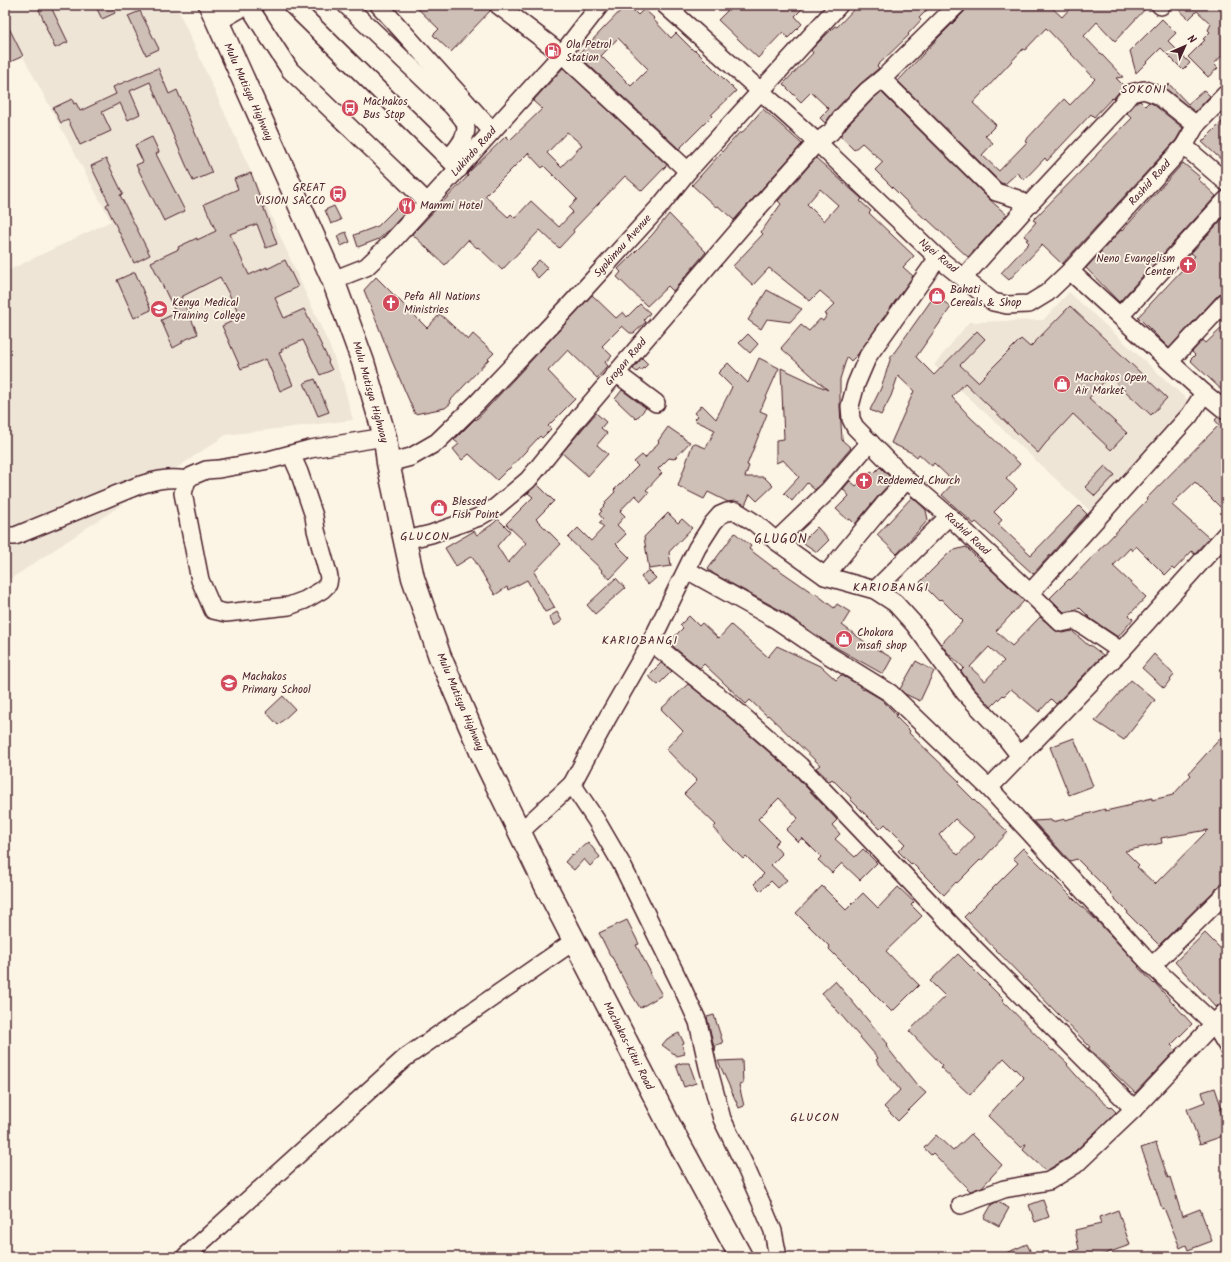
<svg xmlns="http://www.w3.org/2000/svg" width="1231" height="1262" font-family="Kalam,sans-serif">
<rect width="100%" height="100%" fill="#fcf5e5"/>
<filter id="ink" filterUnits="userSpaceOnUse"><feTurbulence type="fractalNoise" baseFrequency=".025" numOctaves="2"/><feDisplacementMap in="SourceGraphic" scale="8" xChannelSelector="R" yChannelSelector="G"/><feConvolveMatrix kernelMatrix="1 2 1 2 8 2 1 2 1" color-interpolation-filters="sRGB"/></filter>
<g filter="url(#ink)">
<g fill="#eee5d7">
<polygon points="5,5 176,5 330,347 343,382 353,420 226,435 12,578 5,581 5,272 111,221 5,23"/>
<polygon points="1069,292 1191,403 1092,513 934,365 969,322 1043,320"/>
</g>
<g fill="#cfc0b7" stroke="#4a1f2b" fill-rule="evenodd">
<polygon points="37,5 50,5 68,42 55,48 46,28 47,28"/>
<polygon points="95,5 111,5 115,13 102,19"/>
<polygon points="414,5 488,5 490,11 451,52 433,35 439,29"/>
<path d="M626 5H628L638 15 644 9 654 18 653 19 671 38 676 33 694 51 695 50 736 91 711 115 712 116 679 149 578 55ZM618 38 648 69 631 86 601 56Z"/>
<polygon points="733,5 806,5 795,16 802,24 788,38 783,32 758,58 718,20"/>
<polygon points="858,5 932,5 919,18 921,20 908,34 909,35 877,66 879,68 860,84 834,111 825,123 820,118 829,109 811,92 801,102 783,84 813,53 811,50 835,26 837,27"/>
<path d="M968 5H1049L1062 17 1073 5H1149L1115 41 1097 22 1084 36 1123 77 1116 78 1124 86 1113 99 1112 98 1094 117 1091 114 1047 161 1045 158 1024 180 1017 173 1005 184 1001 183 898 81 938 38 964 12ZM1046 28 1095 79 1070 105 1064 99 1025 141 1027 142 999 171 982 155 993 143 985 136 996 125 973 103 1023 49 1025 50Z"/>
<polygon points="1174,5 1226,5 1226,51 1214,64 1218,68 1208,77 1188,57 1205,40 1203,39 1210,32 1208,30 1211,24 1197,11 1189,19"/>
<polygon points="140,11 159,49 146,55 128,16"/>
<polygon points="1162,19 1176,33 1168,41 1190,63 1183,70 1161,48 1136,73 1130,51"/>
<polygon points="5,20 23,56 8,63 5,57"/>
<polygon points="158,68 169,94 177,90 212,173 193,181 150,82 130,91 140,114 128,120 120,103 102,112 111,131 80,145 68,120 61,123 53,108 72,99 74,104 76,103 80,111 116,94 113,87"/>
<path d="M563 68 667 165 642 191 625 176 573 230 574 232 559 248 540 230 502 270 478 247 477 248 468 240 445 265 412 234 468 176 467 174 506 136 510 140 542 109 533 101ZM567 132 582 145 561 167 547 153ZM528 153 542 168 544 166 577 199 569 208 573 212 559 227 531 201 515 218 511 214 508 217 485 196Z"/>
<polygon points="1169,84 1188,104 1204,90 1210,96 1195,112 1165,88"/>
<polygon points="881,92 989,199 1007,215 968,257 927,219 926,220 905,200 875,170 883,162 862,143 854,150 840,136 849,124 874,98"/>
<polygon points="1140,101 1145,106 1149,102 1153,104 1183,128 1176,140 1062,264 1042,245 1009,280 1001,273 1029,243 1026,240 1028,239 1024,236 1036,222 1033,220 1096,156 1096,155 1132,118 1127,113 1137,102"/>
<polygon points="763,109 802,144 734,220 718,206 716,207 692,185 740,132 741,134"/>
<polygon points="1226,118 1226,164 1202,142"/>
<polygon points="152,137 159,152 156,154 185,211 164,221 136,165 143,162 135,145"/>
<path d="M816 158 862 199 860 201 871 211 869 213 914 256 903 267 913 276 858 354 851 361 847 357 840 379V407L842 440 851 448 815 490 807 483 792 501 784 493 799 477 783 460 776 463V440L784 439 781 368 828 390 781 348 801 325 809 331 820 319 823 321 827 315 825 314 835 304 820 291 810 301 769 268 753 285 733 266 763 234 761 232 781 204 778 201ZM820 189 838 205 824 221 807 204Z"/>
<polygon points="106,159 123,194 120,195 150,255 134,263 106,205 109,203 91,166"/>
<polygon points="1183,163 1200,177 1198,179 1216,196 1119,302 1086,268 1121,230 1122,231"/>
<polygon points="251,173 277,244 266,248 257,224 230,234 249,275 267,267 267,269 285,260 298,287 275,298 284,318 304,309 329,361 328,362 332,370 320,375 303,340 281,350 282,352 279,353 293,385 280,391 266,359 241,369 222,326 241,317 220,277 181,297 198,334 182,341 182,343 173,348 161,320 176,313 151,262 179,249 178,247 197,238 197,240 216,231 204,204 238,189 234,179"/>
<polygon points="402,202 409,208 392,227 379,239 358,247 354,235 378,226"/>
<polygon points="334,206 341,220 331,224 325,210"/>
<polygon points="669,214 706,252 673,291 668,286 647,306 617,277 621,272 618,269 652,235"/>
<polygon points="1226,215 1226,291 1223,292 1219,294 1169,348 1138,317 1195,256 1191,253"/>
<polygon points="346,232 350,242 341,246 337,236"/>
<polygon points="539,260 548,268 538,278 530,269"/>
<polygon points="135,272 151,310 134,318 117,280"/>
<polygon points="376,277 427,328 440,314 468,340 473,334 494,353 488,359 489,359 450,401 451,403 445,408 415,414 392,361 364,290"/>
<polygon points="767,290 802,309 790,322 767,319 761,329 748,320"/>
<polygon points="592,295 616,318 623,312 627,317 640,304 650,313 644,320 646,322 634,333 630,333 622,326 602,346 612,356 605,362 608,366 597,378 568,350 548,371 575,399 548,426 551,429 542,438 540,436 509,469 508,469 497,480 469,454 462,460 453,449 459,444 454,440 475,419 476,420"/>
<polygon points="935,295 951,307 916,357 934,375 977,331 985,339 960,365 978,382 1021,339 1030,347 1070,306 1167,398 1151,415 1109,376 1089,398 1127,433 1111,450 1073,414 1045,444 1038,453 965,383 952,397 970,417 1020,464 1006,479 1017,489 994,512 1002,520 998,524 1031,555 1079,506 1087,514 1033,574 976,522 974,524 942,495 954,482 934,463 932,466 919,454 917,457 912,453 891,443 914,391 898,376 891,396 881,415 870,410 881,388 891,357"/>
<polygon points="1226,324 1226,394 1190,360 1195,355 1192,352 1203,340 1206,343"/>
<polygon points="748,334 758,344 750,353 739,343"/>
<polygon points="642,358 648,364 641,371 640,369 637,372 633,369"/>
<polygon points="759,358 779,368 760,411 767,414 747,465 749,466 745,477 764,477 773,486 757,501 750,494 745,505 735,501 728,502 708,492 704,499 678,486 693,443 706,448 715,430 694,420 698,416 695,413 702,405 716,419 732,387 718,373 728,363 748,383"/>
<polygon points="315,379 329,412 318,416 304,383"/>
<polygon points="622,390 646,408 636,419 615,399"/>
<polygon points="596,413 606,422 601,428 607,433 597,445 608,454 588,476 562,453"/>
<polygon points="1218,417 1226,421 1226,513 1195,482 1176,500 1177,501 1172,505 1209,538 1194,554 1192,551 1174,570 1172,568 1165,575 1136,546 1132,551 1130,548 1113,566 1146,597 1129,615 1133,619 1118,637 1091,619 1079,607 1075,610 1064,612 1050,598 1069,579 1070,580 1147,500 1146,499 1219,425 1215,420"/>
<polygon points="668,427 684,438 684,439 690,442 674,459 669,458 658,469 662,473 646,490 649,492 641,501 635,495 620,511 625,516 617,525 626,534 616,544 630,558 610,579 601,571 602,570 568,538 578,528 591,541 604,527 599,523 603,519 599,514 602,511 600,510 606,504 605,502 615,492 614,490 638,466 634,462 642,455 645,458 659,442 658,441"/>
<polygon points="1105,466 1115,475 1095,496 1085,487"/>
<polygon points="880,467 893,480 879,495 855,524 850,519 848,520 836,509 849,496 843,489 850,481 856,486 871,471 874,473"/>
<polygon points="537,484 554,501 536,519 561,544 534,572 555,608 545,612 527,580 508,590 507,587 495,595 472,556 456,566 445,548 474,531 477,535 494,523 498,519 510,531 497,546 508,563 526,543 506,524 533,497 528,493"/>
<polygon points="912,497 926,510 928,520 897,554 877,535"/>
<polygon points="668,513 678,523 682,519 692,528 669,552 671,566 649,569 644,537"/>
<polygon points="817,527 829,540 817,552 802,542"/>
<polygon points="735,533 751,546 749,549 774,568 775,567 814,594 815,593 834,608 837,604 850,612 842,625 865,642 892,658 883,674 823,640 780,610 732,584 726,579 725,580 714,574 708,569"/>
<path d="M966 547 980 561 981 560 1024 601 996 631 1012 646 1040 617 1058 632 1063 633 1072 631 1089 646 1090 645 1103 655 1056 704 1051 699 1039 712 1011 689 1004 696 1003 695 991 707 973 687 961 671 964 668 948 653 941 644 963 621 941 599 939 601 920 582 951 551ZM989 647 1004 661 985 681 970 667Z"/>
<polygon points="648,570 656,578 648,585 641,577"/>
<polygon points="616,578 625,588 595,614 587,605"/>
<polygon points="557,612 562,621 554,626 549,617"/>
<path d="M689 616 699 626 702 623 718 638V637L719 638 731 625 768 657 777 646 822 667 836 680 841 675 859 685 863 690 864 689 881 699 897 715 895 716 910 731 909 733 960 782 958 784 977 803 1008 832 981 861 980 860 957 883 956 882 944 895 912 863 911 864 898 851 905 844 885 824 880 829 850 799 851 798 832 779 830 781 816 768 820 765 768 715 767 716 750 700 746 704 704 664 700 668 676 649 669 642 683 628 680 625ZM955 819 975 837 958 855 939 835Z"/>
<polygon points="1154,654 1174,675 1164,688 1142,668"/>
<polygon points="916,661 934,671 920,701 905,694 900,689"/>
<polygon points="661,663 672,671 658,685 648,676"/>
<polygon points="1131,680 1155,700 1124,740 1095,721"/>
<polygon points="688,684 724,713 793,773 837,820 832,825 840,834 835,839 855,857 863,849 877,863 860,880 842,863 832,873 818,860 821,857 802,838 798,842 786,830 798,818 779,798 758,819 779,840 774,845 782,854 771,865 787,880 778,888 771,881 761,891 754,884 764,874 746,856 743,859 728,844 713,828 716,825 684,794 697,781 666,749 683,731 661,709"/>
<polygon points="283,696 295,709 278,725 266,712"/>
<path d="M1226 732V883L1219 886 1159 945 1127 913 1128 912 1110 894 1111 893 1077 859 1070 861 1033 821 1051 820 1052 822 1065 819V820L1105 809V811L1132 805 1131 803 1152 798V800L1173 795 1191 775 1189 773ZM1208 830 1155 884 1137 867 1139 865 1125 851 1162 843 1161 838Z"/>
<polygon points="1074,738 1093,786 1069,795 1050,747"/>
<polygon points="588,842 600,857 590,866 584,859 574,870 565,862 572,854 573,855"/>
<polygon points="1023,848 1076,901 1098,922 1139,966 1138,967 1154,984 1155,983 1192,1024 1171,1045 1176,1050 1135,1093 1088,1048 1090,1047 964,917 1018,863 1013,858"/>
<polygon points="822,886 846,910 863,893 878,908 898,887 914,902 911,905 922,916 886,951 919,985 892,1012 829,949 830,947 796,913"/>
<polygon points="627,920 639,944 636,945 651,973 650,974 662,995 640,1008 628,988 612,957 611,957 599,933"/>
<polygon points="1205,933 1226,954 1226,1001 1223,1002 1216,1007 1175,962"/>
<polygon points="958,954 1003,999 1002,1000 1052,1051 1053,1050 1068,1064 1067,1065 1083,1083 1110,1108 1111,1107 1116,1112 1069,1157 1046,1171 1023,1150 1026,1144 1025,1144 1021,1148 988,1116 1004,1098 1024,1078 1004,1058 970,1095 940,1067 942,1065 909,1031 945,996 930,981"/>
<polygon points="835,981 888,1044 886,1046 917,1085 926,1093 898,1121 884,1107 900,1090 876,1060 878,1058 822,993"/>
<polygon points="714,1015 723,1043 716,1045 715,1051 707,1017"/>
<polygon points="679,1033 684,1043 682,1044 685,1054 677,1056 662,1045 667,1039"/>
<polygon points="742,1060 743,1084 739,1085 744,1106 739,1108 718,1061"/>
<polygon points="682,1063 689,1063 696,1083 684,1087 676,1065"/>
<polygon points="1215,1088 1222,1109 1220,1110 1226,1130 1226,1135 1200,1144 1187,1109 1205,1102 1202,1092"/>
<polygon points="971,1134 1002,1165 982,1187 970,1191 933,1153 931,1155 924,1148 936,1135 953,1151"/>
<polygon points="1156,1143 1168,1178 1170,1177 1182,1216 1200,1209 1212,1241 1188,1250 1186,1245 1180,1248 1164,1208 1162,1209 1150,1171 1141,1148"/>
<polygon points="1043,1200 1049,1217 1035,1222 1029,1205"/>
<polygon points="998,1202 1009,1208 999,1226 984,1218 992,1204"/>
<polygon points="1118,1210 1130,1245 1107,1253 1107,1254 1094,1257 1061,1257 1061,1255 1079,1249 1075,1230 1101,1224 1099,1217"/>
<polygon points="1027,1244 1033,1257 997,1257"/>
</g>
<g fill="none" stroke-linecap="round" stroke-linejoin="round">
<defs>
<g id="minor">
<polyline points="248,5 290,70 395,171 428,203"/>
<polyline points="292,5 459,169"/>
<path d="M346 5 452 106C456 111 461 116 464 121 471 134 457 149 449 158"/>
<polyline points="379,5 492,131"/>
<polyline points="498,5 562,54 688,171"/>
<polyline points="665,5 817,142 938,258 993,302 1007,305 1029,304 1047,293 1070,271 1204,393 1226,411"/>
<polyline points="957,5 882,79 996,192 1018,199 1026,208"/>
<polyline points="1160,5 1161,6"/>
<polyline points="217,22 247,5"/>
<polyline points="1184,146 1226,182"/>
<polyline points="938,258 868,356 856,384 850,406 851,419 855,427 907,480 949,516 1030,593 1190,415 1204,393"/>
<polyline points="1070,271 1184,146 1196,125 1226,94"/>
<polyline points="964,277 1026,208 1117,110 1131,93 1144,90 1158,95 1196,125"/>
<polyline points="333,280 366,267 388,246 562,54 600,5"/>
<polyline points="1120,316 1226,200"/>
<polyline points="1170,361 1226,301"/>
<polyline points="616,373 656,403"/>
<polyline points="291,454 299,472 314,516 316,530 329,577 328,584 322,590 305,600 289,606 226,613 213,610 200,580 183,493 187,480 192,476 206,470 219,469 269,460 310,449 385,437"/>
<polyline points="388,463 411,457 437,442 477,403 569,306 660,206 688,171 839,5"/>
<path d="M5 536H15L137 486C156 480 167 477 187 480"/>
<polyline points="406,540 431,534 479,517 496,507 528,480 579,417 629,358 749,218 817,142 831,132 841,118 867,91 882,79"/>
<polyline points="776,541 825,576 875,590 895,603 914,624 965,693 998,728 1020,756"/>
<polyline points="687,570 775,619 825,653 890,693 989,788 1152,966 1214,1024 1226,1044"/>
<polyline points="825,576 887,501 907,480"/>
<polyline points="875,590 949,516"/>
<polyline points="1030,593 1061,623 1075,620 1121,651"/>
<polyline points="651,642 730,705 800,766 962,936 1134,1109"/>
<polyline points="572,784 608,717 651,642 697,548 713,523 720,515 727,512 736,511 755,523 776,541 828,491 870,442"/>
<polyline points="989,788 1121,651 1226,534"/>
<polyline points="520,832 572,784 596,820 621,863 682,987 698,1022 708,1067 722,1119 745,1166 760,1200 773,1231 778,1257"/>
<polyline points="1152,966 1226,893"/>
<polyline points="961,1205 1004,1189 1049,1181 1075,1165 1134,1109 1226,1011"/>
<polyline points="185,1257 405,1058 574,941"/>
</g>
<polyline id="highway" points="210,5 333,280 363,362 385,437 388,463 413,578 440,657 485,761 546,886 672,1130 741,1257"/>
</defs>
<use href="#minor" stroke="#4a1f2b" stroke-width="20"/>
<use href="#highway" stroke="#4a1f2b" stroke-width="25"/>
<use href="#minor" stroke="#fcf5e5" stroke-width="17"/>
<use href="#highway" stroke="#fcf5e5" stroke-width="22"/>
</g>
</g>
<defs>
<symbol id="fuel-disc" viewBox="-11 -11 22 22"><circle r="9.5" fill="#d1495b" stroke="#fcf5e5"/><path d="M-5.5-6h7V0h2V4h1.3V-2.5L3-4.5l.8-.8L6-3V5H2.5V1h-1V6h-7ZM-4.2-4.7v3.2H.2V-4.7Z" fill="#fff"/></symbol>
<symbol id="bus-disc" viewBox="-11 -11 22 22"><circle r="9.5" fill="#d1495b" stroke="#fcf5e5"/><path d="M-5-6H5V4H4V6H2V4H-2V6H-4V4H-5ZM-3.5-4V0h7V-4ZM-3.5 1.2v1.5H-2V1.2ZM2 1.2v1.5H3.5V1.2Z" fill="#fff"/></symbol>
<symbol id="restaurant-disc" viewBox="-11 -11 22 22"><circle r="9.5" fill="#d1495b" stroke="#fcf5e5"/><path d="M-5-6h1v4h1v-4h1v4h1v-4h1v5L-1.5 .5V6h-2V.5L-5-1ZM5-6V6H3V1.5H1.5Q1.5-4 5-6Z" fill="#fff"/></symbol>
<symbol id="church-disc" viewBox="-11 -11 22 22"><circle r="9.5" fill="#d1495b" stroke="#fcf5e5"/><path d="M-1.2-6h2.4v3.5h3.3v2.4h-3.3V6h-2.4V-.1h-3.3v-2.4h3.3Z" fill="#fff"/></symbol>
<symbol id="shop-disc" viewBox="-11 -11 22 22"><circle r="9.5" fill="#d1495b" stroke="#fcf5e5"/><path d="M-5-2.5h2.3a2.7 3.5 0 0 1 5.4 0H5L5.5 6h-11ZM-1.5-2.5h3a1.5 2.3 0 0 0-3 0Z" fill="#fff"/></symbol>
<symbol id="university-disc" viewBox="-11 -11 22 22"><circle r="9.5" fill="#d1495b" stroke="#fcf5e5"/><path d="M0-5L7-2L0 1L-7-2ZM-4 1L0 2.5L4 1V4Q0 6-4 4Z" fill="#fff"/></symbol>
<symbol id="school-disc" viewBox="-11 -11 22 22"><circle r="9.5" fill="#d1495b" stroke="#fcf5e5"/><path d="M0-5L7-2L0 1L-7-2ZM-4 1L0 2.5L4 1V4Q0 6-4 4Z" fill="#fff"/></symbol>
</defs>
<g fill-rule="evenodd">
<use href="#fuel-disc" x="543" y="41" width="20" height="20"/>
<use href="#bus-disc" x="340" y="98" width="20" height="20"/>
<use href="#bus-disc" x="328" y="184" width="20" height="20"/>
<use href="#restaurant-disc" x="397" y="196" width="20" height="20"/>
<use href="#church-disc" x="1178" y="255" width="20" height="20"/>
<use href="#shop-disc" x="927" y="286" width="20" height="20"/>
<use href="#church-disc" x="381" y="293" width="20" height="20"/>
<use href="#university-disc" x="149" y="299" width="20" height="20"/>
<use href="#shop-disc" x="1052" y="374" width="20" height="20"/>
<use href="#church-disc" x="854" y="471" width="20" height="20"/>
<use href="#shop-disc" x="429" y="498" width="20" height="20"/>
<use href="#shop-disc" x="834" y="629" width="20" height="20"/>
<use href="#school-disc" x="219" y="673" width="20" height="20"/>
</g>
<g text-anchor="middle" dominant-baseline="central" stroke-width="3.5" stroke-linejoin="round" paint-order="stroke">
<g font-size="11" fill="#4a1f2b" stroke="#fcf5e5" text-anchor="start">
<text x="566" y="45">Ola Petrol<tspan x="566" dy="13">Station</tspan></text>
<text x="363" y="102">Machakos<tspan x="363" dy="13">Bus Stop</tspan></text>
<text x="325" y="188" text-anchor="end">GREAT<tspan x="325" dy="13">VISION SACCO</tspan></text>
<text x="420" y="206">Mammi Hotel</text>
<text x="1175" y="259" text-anchor="end">Neno Evangelism<tspan x="1175" dy="13">Center</tspan></text>
<text x="950" y="290">Bahati<tspan x="950" dy="13">Cereals &amp; Shop</tspan></text>
<text x="404" y="297">Pefa All Nations<tspan x="404" dy="13">Ministries</tspan></text>
<text x="172" y="303">Kenya Medical<tspan x="172" dy="13">Training College</tspan></text>
<text x="1075" y="378">Machakos Open<tspan x="1075" dy="13">Air Market</tspan></text>
<text x="877" y="481">Reddemed Church</text>
<text x="452" y="502">Blessed<tspan x="452" dy="13">Fish Point</tspan></text>
<text x="857" y="633">Chokora<tspan x="857" dy="13">msafi shop</tspan></text>
<text x="242" y="677">Machakos<tspan x="242" dy="13">Primary School</tspan></text>
</g>
<g font-size="11" fill="#4a1f2b" stroke="#fcf5e5">
<text transform="translate(248 92) rotate(66)">Mulu Mutisya Highway</text>
<text transform="translate(474 152) rotate(-48)">Lukindo Road</text>
<text transform="translate(1150 183) rotate(-48)">Rashid Road</text>
<text transform="translate(623 246) rotate(-48)">Syokimau Avenue</text>
<text transform="translate(938 256) rotate(40)">Ngei Road</text>
<text transform="translate(626 362) rotate(-50)">Grogan Road</text>
<text transform="translate(370 392) rotate(74)">Mulu Mutisya Highway</text>
<text transform="translate(967 534) rotate(43)">Rashid Road</text>
<text transform="translate(460 702) rotate(67)">Mulu Mutisya Highway</text>
<text transform="translate(628 1046) rotate(63)">Machakos-Kitui Road</text>
</g>
<g font-size="12" letter-spacing="1" fill="#4a1f2b" stroke="#fcf5e5">
<text x="1144" y="89">SOKONI</text>
<text x="425" y="536">GLUCON</text>
<text x="891" y="587">KARIOBANGI</text>
<text x="640" y="640">KARIOBANGI</text>
<text x="815" y="1117">GLUCON</text>
</g>
<g font-size="13" letter-spacing="1" fill="#4a1f2b" stroke="#fcf5e5">
<text x="781" y="539">GLUGON</text>
</g>
</g>
<rect width="1231" height="1262" fill="none" stroke="#fcf5e5" stroke-width="20"/>
<rect x="10" y="10" width="1211" height="1242" fill="none" stroke="#4a1f2b" stroke-width="1.5" filter="url(#ink)"/>
<g transform="translate(1185 46) rotate(45)" stroke="#fcf5e5" stroke-width="3" paint-order="stroke">
<path d="M0-3L7 15L0 10L-7 15Z" fill="#4a1f2b"/>
<text y="-6" font-size="11" font-weight="bold" text-anchor="middle" fill="#4a1f2b">N</text>
</g>
</svg>
